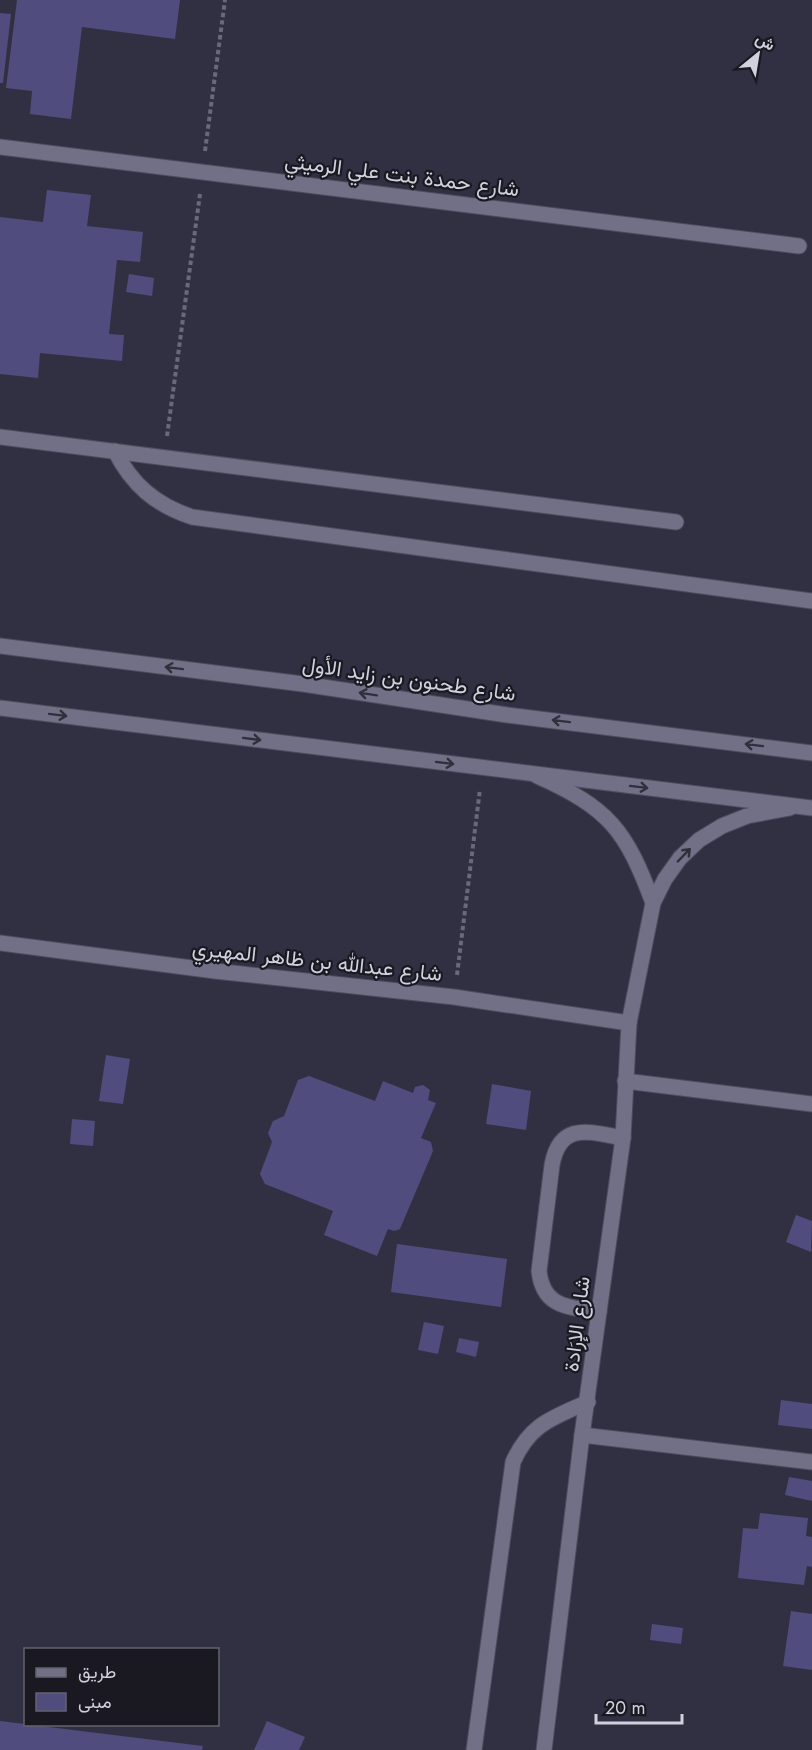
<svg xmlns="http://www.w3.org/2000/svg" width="812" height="1750" viewBox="0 0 812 1750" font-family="Jost,Vazirmatn,sans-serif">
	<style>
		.building { fill: #504c7d }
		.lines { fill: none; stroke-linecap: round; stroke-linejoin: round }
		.service-casing { stroke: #4d4c5b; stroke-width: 17 }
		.minor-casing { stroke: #4d4c5b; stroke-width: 17 }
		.tertiary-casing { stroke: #4d4c5b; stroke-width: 17 }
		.path { stroke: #6a6979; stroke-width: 4; stroke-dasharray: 4.5 3; stroke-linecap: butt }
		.service { stroke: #717086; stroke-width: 15 }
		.minor { stroke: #717086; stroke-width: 15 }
		.tertiary { stroke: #717086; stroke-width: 15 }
		.oneway { stroke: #302f3b }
		.labels { text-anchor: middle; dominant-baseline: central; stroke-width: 4.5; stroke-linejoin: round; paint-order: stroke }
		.street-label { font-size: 21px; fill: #d1d1dd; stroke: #1a1922 }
	</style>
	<rect width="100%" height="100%" fill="#313043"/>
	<!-- building -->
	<g class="building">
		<path d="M 17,0 L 180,0 L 175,39 L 82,27 L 71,119 L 30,114 L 32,91 L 6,88 Z"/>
		<path d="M 0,13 L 11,14 L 3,83 L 0,83 Z"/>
		<path d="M 47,190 L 91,195 L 87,226 L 143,232 L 140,262 L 117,260 L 109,334 L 124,335 L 122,361 L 40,353 L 38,378 L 0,374 L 0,217 L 43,222 Z"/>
		<path d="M 129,274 L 154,278 L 152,296 L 126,292 Z"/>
		<path d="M 106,1055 L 130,1059 L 123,1104 L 99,1101 Z"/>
		<path d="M 309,1076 L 375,1101 L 383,1081 L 413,1093 L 415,1087 L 423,1085 L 430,1090 L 428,1100 L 436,1103 L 421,1138 L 431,1142 L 433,1151 L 400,1229 L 394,1231 L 388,1229 L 377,1256 L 324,1235 L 333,1211 L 265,1184 L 260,1174 L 272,1142 L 268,1133 L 273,1121 L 284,1116 L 298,1080 Z"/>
		<path d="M 492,1084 L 531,1091 L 526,1130 L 486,1124 Z"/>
		<path d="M 72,1119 L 95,1121 L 93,1146 L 70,1144 Z"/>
		<path d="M 796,1215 L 812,1221 L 811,1252 L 786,1242 Z"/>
		<path d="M 397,1244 L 507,1259 L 501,1307 L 391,1292 Z"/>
		<path d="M 424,1322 L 444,1326 L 438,1354 L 418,1350 Z"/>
		<path d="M 459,1338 L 479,1342 L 476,1357 L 456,1352 Z"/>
		<path d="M 781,1400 L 812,1404 L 812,1429 L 778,1425 Z"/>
		<path d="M 789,1477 L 812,1481 L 812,1501 L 785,1495 Z"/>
		<path d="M 760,1513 L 808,1518 L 806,1536 L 812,1537 L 812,1567 L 807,1566 L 804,1585 L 738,1578 L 743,1528 L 758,1529 Z"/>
		<path d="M 791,1611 L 812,1614 L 812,1670 L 783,1666 Z"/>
		<path d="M 652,1624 L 683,1628 L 681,1644 L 650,1640 Z"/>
		<path d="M 0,1721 L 203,1746 L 202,1750 L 0,1750 Z"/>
		<path d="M 267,1721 L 305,1737 L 299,1750 L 254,1750 Z"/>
	</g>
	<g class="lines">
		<!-- service casing -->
		<g class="service-casing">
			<g id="service">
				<path d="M 599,1312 C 569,1307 543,1308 539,1271 L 552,1165 C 560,1121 590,1132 623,1138"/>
				<path d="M 582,1435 L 812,1462"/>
				<path d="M 474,1750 L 513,1462 C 530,1424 552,1418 588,1402"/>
			</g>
		</g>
		<!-- minor casing -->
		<g class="minor-casing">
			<g id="minor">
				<path d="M 0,147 L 799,246"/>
				<path d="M 0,437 L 676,522"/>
				<path d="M 115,451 C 132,485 156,505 192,517 L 812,601"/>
				<path d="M 537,776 C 609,808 626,830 653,903"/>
				<path d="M 0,943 L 215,971 L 454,997 L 629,1023"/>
				<path d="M 625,1081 L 812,1104"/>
				<path d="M 544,1750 L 582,1435 L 623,1138 L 629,1023 L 653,903 L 665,879 L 680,858 L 699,840 L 722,826 L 747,816 L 790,808"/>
			</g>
		</g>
		<!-- tertiary casing -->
		<g class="tertiary-casing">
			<g id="tertiary">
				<path d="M 0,646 L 303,684 L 507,715 L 812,753"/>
				<path d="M 0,708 L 812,808"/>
			</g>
		</g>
		<!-- path -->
		<g class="path">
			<path d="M 205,151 L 225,0"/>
			<path d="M 167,436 L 200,194"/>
			<path d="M 457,975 L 480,789"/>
		</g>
		<!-- service -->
		<use href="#service" class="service"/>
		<!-- minor -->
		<use href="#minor" class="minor"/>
		<!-- tertiary -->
		<use href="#tertiary" class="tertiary"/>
	</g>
	<!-- one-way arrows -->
	<defs><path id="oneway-shaft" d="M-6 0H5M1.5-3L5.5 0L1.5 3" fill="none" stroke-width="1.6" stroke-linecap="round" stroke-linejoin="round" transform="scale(1.5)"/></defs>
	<g class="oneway">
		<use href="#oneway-shaft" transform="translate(174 668) rotate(-173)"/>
		<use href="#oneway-shaft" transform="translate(368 694) rotate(-171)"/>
		<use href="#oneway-shaft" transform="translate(58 715) rotate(7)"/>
		<use href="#oneway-shaft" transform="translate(561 721) rotate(-173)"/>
		<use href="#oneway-shaft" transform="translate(252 739) rotate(7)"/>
		<use href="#oneway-shaft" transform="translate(754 745) rotate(-173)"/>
		<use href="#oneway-shaft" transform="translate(445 763) rotate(7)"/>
		<use href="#oneway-shaft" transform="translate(639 787) rotate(7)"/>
		<use href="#oneway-shaft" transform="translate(684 855) rotate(-46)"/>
	</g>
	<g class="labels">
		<!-- street labels -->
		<g class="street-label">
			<text transform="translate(402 175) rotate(7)">شارع حمدة بنت علي الرميثي</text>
			<text transform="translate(409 679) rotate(8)">شارع طحنون بن زايد الأول</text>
			<text transform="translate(317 961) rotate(6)">شارع عبدالله بن ظاهر المهيري</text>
			<text transform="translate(577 1324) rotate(-83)">شارع الإرَادة</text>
		</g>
	</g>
	<!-- legend -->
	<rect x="24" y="1648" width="195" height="78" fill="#1a1922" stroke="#63636d" stroke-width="1.5"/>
	<rect x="36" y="1668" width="30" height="9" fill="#717086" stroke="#63636d" stroke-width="1.5"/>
	<text x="78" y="1678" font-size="18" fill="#d1d1dd">طريق</text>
	<rect x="36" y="1693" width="30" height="18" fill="#504c7d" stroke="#63636d" stroke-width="1.5"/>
	<text x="78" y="1708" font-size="18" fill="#d1d1dd">مبنى</text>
	<!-- north arrow -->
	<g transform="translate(758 54) rotate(30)" stroke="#1a1922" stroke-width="4.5" paint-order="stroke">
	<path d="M0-4.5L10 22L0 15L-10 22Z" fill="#d1d1dd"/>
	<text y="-9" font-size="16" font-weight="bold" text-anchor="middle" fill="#d1d1dd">ش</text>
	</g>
	<!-- scale -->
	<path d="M596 1714v9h86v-9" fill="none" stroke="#d1d1dd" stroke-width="3"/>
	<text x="605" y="1714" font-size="18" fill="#d1d1dd" stroke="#1a1922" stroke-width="4.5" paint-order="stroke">20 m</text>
</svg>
